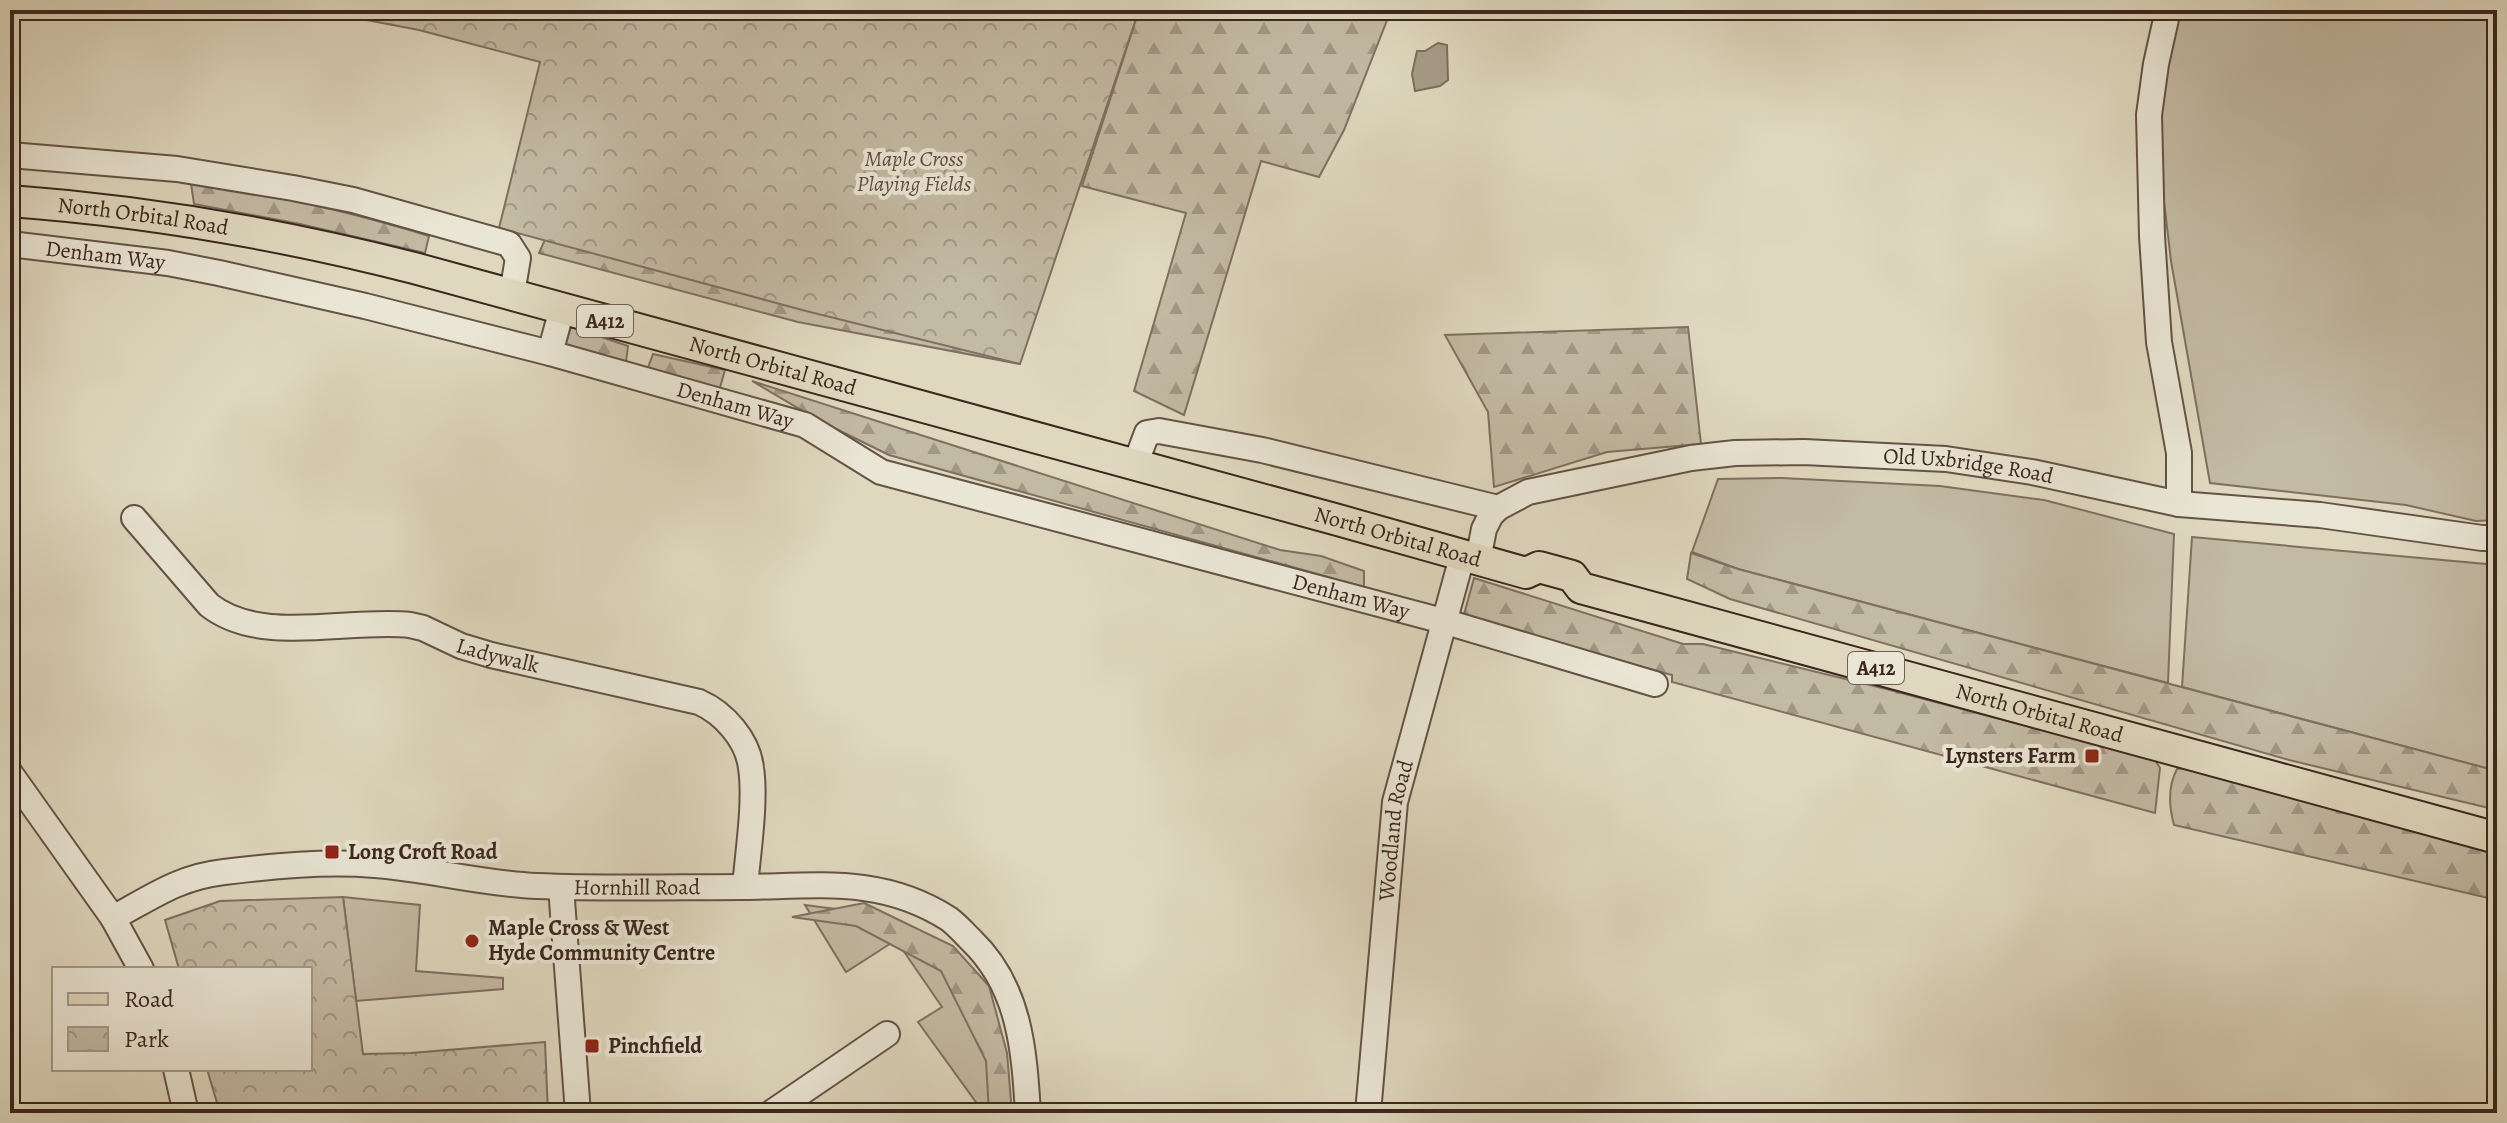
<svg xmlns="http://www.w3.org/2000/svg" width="2507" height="1123" viewBox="0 0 2507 1123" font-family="Alegreya,serif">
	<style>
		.green { fill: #c3baa4; stroke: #7f7061; stroke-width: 2 }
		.forest { fill: url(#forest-firs); stroke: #7f7061; stroke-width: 2 }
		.park { fill: url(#park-crowns); stroke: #7f7061; stroke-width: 2 }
		.water { fill: #a79c88; stroke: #7c6d5e; stroke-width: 2 }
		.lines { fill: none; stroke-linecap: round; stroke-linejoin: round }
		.minor-casing { stroke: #645346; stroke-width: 28 }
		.major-casing { stroke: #3b271e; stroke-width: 34 }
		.minor { stroke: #eae6d5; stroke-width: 24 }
		.major { stroke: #dfd8bf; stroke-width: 30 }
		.poi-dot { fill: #8f2418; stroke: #eae6d5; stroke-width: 3 }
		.labels { text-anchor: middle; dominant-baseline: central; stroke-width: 8; stroke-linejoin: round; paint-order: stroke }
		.shield { fill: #eae6d5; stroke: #706055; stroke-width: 2 }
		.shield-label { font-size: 20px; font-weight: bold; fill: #3b271e }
		.park-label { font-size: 22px; font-style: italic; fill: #5d4c40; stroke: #eae6d5 }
		.street-label { font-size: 22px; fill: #3b271e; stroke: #eae6d5 }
		.poi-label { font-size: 22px; font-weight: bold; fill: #3b271e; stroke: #eae6d5; text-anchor: start }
	</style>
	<defs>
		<pattern id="forest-firs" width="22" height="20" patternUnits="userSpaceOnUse" patternTransform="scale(2)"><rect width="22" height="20" fill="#c3baa4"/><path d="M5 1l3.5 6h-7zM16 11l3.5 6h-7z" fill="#a09785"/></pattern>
		<pattern id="park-crowns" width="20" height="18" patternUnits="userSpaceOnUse" patternTransform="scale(2)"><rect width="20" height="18" fill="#c3baa4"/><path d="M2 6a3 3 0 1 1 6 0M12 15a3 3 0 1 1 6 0" fill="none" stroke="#a09785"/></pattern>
	</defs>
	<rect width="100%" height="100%" fill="#dfd8bf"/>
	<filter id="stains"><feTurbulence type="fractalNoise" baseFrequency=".0025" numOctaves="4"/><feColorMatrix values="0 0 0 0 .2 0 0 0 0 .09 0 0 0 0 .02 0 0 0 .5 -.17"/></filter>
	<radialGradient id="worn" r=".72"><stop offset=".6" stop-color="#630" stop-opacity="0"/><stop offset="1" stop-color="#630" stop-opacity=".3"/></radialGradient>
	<!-- green -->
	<g class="green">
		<path d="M 2178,10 L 2497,10 L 2497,58 L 2495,65 L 2497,69 L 2497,520 L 2476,521 L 2406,505 L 2210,483 L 2171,261 L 2156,133 Z"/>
		<path d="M 1782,478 L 1940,486 L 2044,500 L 2174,534 L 2168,683 L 1738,569 L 1692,552 L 1718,479 Z"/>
		<path d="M 2192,537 L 2497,565 L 2497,771 L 2182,687 Z"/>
		<path d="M 343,897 L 420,905 L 416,971 L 503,978 L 503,989 L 356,1001 Z"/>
		<path d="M 805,905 L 890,916 L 935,941 L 968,980 L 1002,1113 L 986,1113 L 981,1109 L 918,1022 L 942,1007 L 896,940 L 846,972 Z"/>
	</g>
	<!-- forest -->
	<g class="forest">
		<path d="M 1139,10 L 1391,10 L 1344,130 L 1319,177 L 1261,161 L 1184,415 L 1134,391 L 1186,213 L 1082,186 Z"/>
		<path d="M 191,184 C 273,193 350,212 429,236 L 425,253 L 300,224 L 194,204 Z"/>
		<path d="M 561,203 L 824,264 L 1020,364 L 798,322 L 539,253 Z"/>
		<path d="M 571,327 L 628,346 L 626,362 L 564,348 Z"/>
		<path d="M 1688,327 L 1701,444 L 1607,452 L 1494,487 L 1488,412 L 1445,335 Z"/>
		<path d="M 653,354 L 725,370 L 719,391 L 646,373 Z"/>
		<path d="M 752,381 L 1280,550 L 1321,556 L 1364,571 L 1364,587 L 889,455 L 820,421 Z"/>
		<path d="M 1691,553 L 1738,569 L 2497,771 L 2497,810 L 2289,760 L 1730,599 L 1687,579 Z"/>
		<path d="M 1474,578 L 1683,644 L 1703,644 L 1886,689 L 2155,760 L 2160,768 L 2155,813 L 1672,682 L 1672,675 L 1463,618 Z"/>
		<path d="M 2184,768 L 2476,846 L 2497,856 L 2497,900 L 2174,825 C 2169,807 2168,786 2177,769 Z"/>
		<path d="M 864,903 L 953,946 L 989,986 L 1007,1053 L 1012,1113 L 989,1113 L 986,1061 L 941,971 L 856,926 L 792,917 Z"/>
	</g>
	<!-- park -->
	<g class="park">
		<path d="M 314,10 L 1139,10 L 1020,364 L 806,311 L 499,228 L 540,62 L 419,30 Z"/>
		<path d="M 343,897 L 363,1054 L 411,1053 L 545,1042 L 548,1113 L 220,1113 L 207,1069 L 310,1069 L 310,969 L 179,969 L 165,920 L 220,901 Z"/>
	</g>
	<!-- water -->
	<path class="water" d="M 1438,43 L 1447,45 L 1448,80 L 1440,86 L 1415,91 L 1412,74 L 1417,51 L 1425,51 Z"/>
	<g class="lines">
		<!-- minor casing -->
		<g class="minor-casing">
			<g id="minor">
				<path d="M 2168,10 L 2156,64 L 2149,115 L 2152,236 L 2159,342 L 2179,453 L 2179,504"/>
				<path d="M 10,155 L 177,169 L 293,188 L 353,200 L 509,244 L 518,258 L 512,294"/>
				<path id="s1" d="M 10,244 L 168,263 L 219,273 L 365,306 L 550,353 L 805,425 L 881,472 L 1443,621 L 1655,684"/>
				<path d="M 550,353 L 562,309"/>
				<path d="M 1135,465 L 1147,433 L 1159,431 L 1262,450 L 1498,508"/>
				<path id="s2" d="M 134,518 L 209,605 C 261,646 348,618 410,625 L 423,628 L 461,646 L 491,655 L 699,702 C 724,713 748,740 751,768 C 756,801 748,852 745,887"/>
				<path id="s3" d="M 1478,560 L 1484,529 L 1491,515 L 1498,508 L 1528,492 L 1691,458 L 1735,453 L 1804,452 L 1946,459 L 2032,472 L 2179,504 L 2320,515 L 2482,538 L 2497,538"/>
				<path d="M 10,773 L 113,918 L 141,969"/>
				<path d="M 561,887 L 578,1113"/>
				<path id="s4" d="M 113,918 C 152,897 179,877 224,872 C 273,866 325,861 375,865 C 429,869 483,884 537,886 C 606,889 675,887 744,887 C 819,886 882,876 949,919 C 957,925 964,933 971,940 C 1020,987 1024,1049 1028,1113"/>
				<path d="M 176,1069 L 186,1113"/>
				<path d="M 771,1113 L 887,1034"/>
				<path id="s5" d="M 1368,1113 L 1395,802 L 1462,557"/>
			</g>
		</g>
		<!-- major casing -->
		<g class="major-casing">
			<g id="major">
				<path id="s6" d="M 10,201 C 147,211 281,234 414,268 L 1338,520 L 1526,573 L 1539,567 L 1572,576 L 1581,588 L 2497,838"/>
			</g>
		</g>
		<!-- minor -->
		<use href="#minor" class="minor"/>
		<!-- major -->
		<use href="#major" class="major"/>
	</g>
	<!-- markers -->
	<g class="poi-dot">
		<rect x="2084" y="748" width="16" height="16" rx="4"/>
		<rect x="324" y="844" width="16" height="16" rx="4"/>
		<circle cx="472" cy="941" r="8"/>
		<rect x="584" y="1038" width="16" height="16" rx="4"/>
	</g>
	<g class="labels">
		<!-- shield labels -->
		<g class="shield">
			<rect x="577" y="305" width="56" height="32" rx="6"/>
			<rect x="1848" y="652" width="56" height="32" rx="6"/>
		</g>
		<g class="shield-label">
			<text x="605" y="321">A412</text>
			<text x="1876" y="668">A412</text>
		</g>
		<!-- park labels -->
		<g class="park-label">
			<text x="914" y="159">Maple Cross<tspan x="914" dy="25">Playing Fields</tspan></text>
		</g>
		<!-- street labels -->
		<g class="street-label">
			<text stroke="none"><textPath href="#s6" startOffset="134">North Orbital Road</textPath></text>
			<text stroke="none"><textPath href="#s1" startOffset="96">Denham Way</textPath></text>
			<text stroke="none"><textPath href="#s6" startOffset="782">North Orbital Road</textPath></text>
			<text stroke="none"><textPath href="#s1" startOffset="744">Denham Way</textPath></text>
			<text stroke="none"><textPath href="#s3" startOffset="536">Old Uxbridge Road</textPath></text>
			<text stroke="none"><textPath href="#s6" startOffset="1430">North Orbital Road</textPath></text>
			<text stroke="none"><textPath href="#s1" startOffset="1392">Denham Way</textPath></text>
			<text stroke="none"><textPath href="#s2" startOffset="414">Ladywalk</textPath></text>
			<text stroke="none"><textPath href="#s6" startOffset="2102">North Orbital Road</textPath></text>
			<text stroke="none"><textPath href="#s5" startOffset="284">Woodland Road</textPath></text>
			<text stroke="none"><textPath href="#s4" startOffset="536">Hornhill Road</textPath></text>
		</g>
		<!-- poi labels -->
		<g class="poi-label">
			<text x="2076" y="756" text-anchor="end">Lynsters Farm</text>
			<text x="348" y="852">Long Croft Road</text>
			<text x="488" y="928">Maple Cross &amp; West<tspan x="488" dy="25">Hyde Community Centre</tspan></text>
			<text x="608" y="1046">Pinchfield</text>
		</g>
	</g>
	<!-- margin -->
	<rect width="2507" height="1123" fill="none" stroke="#dfd8bf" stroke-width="40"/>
	<rect x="12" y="12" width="2483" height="1099" fill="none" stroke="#3b271e" stroke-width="4"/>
	<rect x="20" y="20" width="2467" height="1083" fill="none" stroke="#3b271e" stroke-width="2"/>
	<!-- legend -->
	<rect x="52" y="967" width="260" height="104" fill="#eae6d5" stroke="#a49a8c" stroke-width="2"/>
	<rect x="68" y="993" width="40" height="12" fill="#dfd8bf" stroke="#a49a8c" stroke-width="2"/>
	<text x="124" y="1007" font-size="24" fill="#3b271e">Road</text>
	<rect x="68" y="1027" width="40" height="24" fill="url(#park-crowns)" stroke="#a49a8c" stroke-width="2"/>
	<text x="124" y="1047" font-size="24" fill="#3b271e">Park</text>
	<rect width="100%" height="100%" filter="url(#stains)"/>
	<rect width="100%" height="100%" fill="url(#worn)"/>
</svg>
